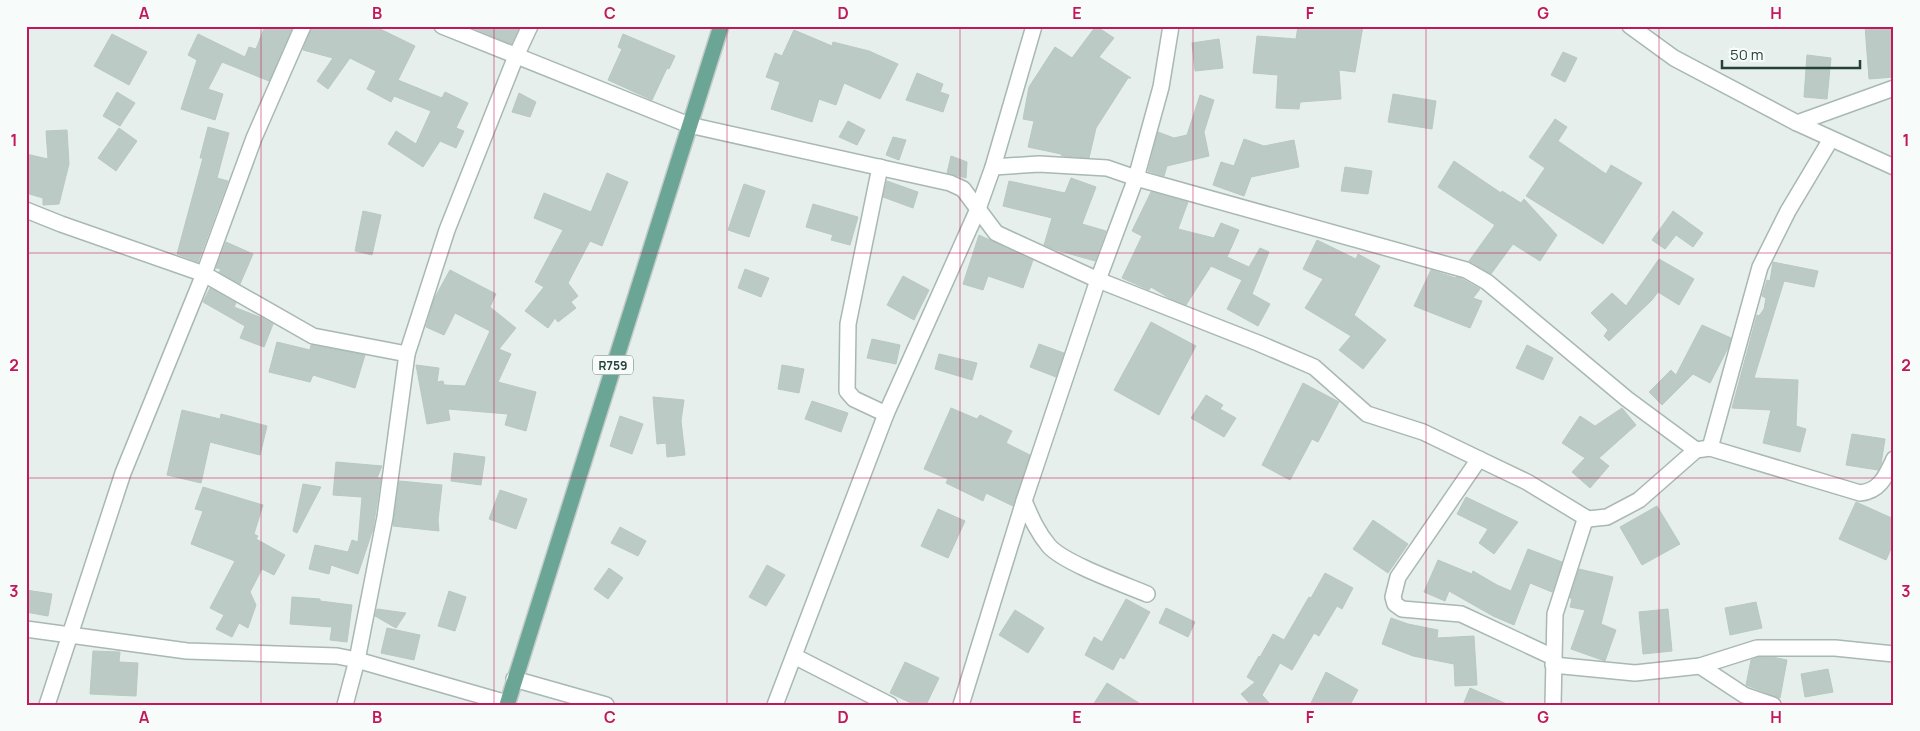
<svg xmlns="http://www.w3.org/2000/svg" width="1920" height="731" viewBox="0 0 1920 731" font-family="Manrope,sans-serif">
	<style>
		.building { fill: #bbcac4; stroke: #b8c9c2 }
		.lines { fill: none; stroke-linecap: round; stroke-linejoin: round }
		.street-casing { stroke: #a8b8b2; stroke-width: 18 }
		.primary-casing { stroke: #c2cac8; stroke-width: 18 }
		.street { stroke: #fff; stroke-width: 15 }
		.primary { stroke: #6aa596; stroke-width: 15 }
		.grid { fill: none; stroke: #c2185b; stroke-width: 1; stroke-opacity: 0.55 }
		.labels { text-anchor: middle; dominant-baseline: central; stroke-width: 4; stroke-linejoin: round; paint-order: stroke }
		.shield { fill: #f7fbf9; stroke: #637a73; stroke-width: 1 }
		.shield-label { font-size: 12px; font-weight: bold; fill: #24423a }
		.neatline { fill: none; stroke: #c2185b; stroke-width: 2 }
		.grid-label { font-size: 16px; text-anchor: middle; font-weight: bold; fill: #c2185b }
	</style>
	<rect width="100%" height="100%" fill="#e6efeb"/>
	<!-- building -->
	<g class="building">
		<path d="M 265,26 L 293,26 L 269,81 L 222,62 L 208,89 L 223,94 L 215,120 L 181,109 L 197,60 L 188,55 L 198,34 L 245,57 L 249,47 L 256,49 Z"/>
		<path d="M 312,26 L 323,26 L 336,30 L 338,26 L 374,26 L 415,46 L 398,80 L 442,98 L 445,92 L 468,103 L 456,128 L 464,131 L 456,148 L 440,141 L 423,167 L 388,144 L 396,131 L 416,144 L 431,111 L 394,96 L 391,102 L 367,89 L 376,71 L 350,58 L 328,89 L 317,81 L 333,58 L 303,50 Z"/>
		<path d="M 468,26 L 520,26 L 511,44 Z"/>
		<path d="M 1096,26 L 1114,38 L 1099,57 L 1131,78 L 1128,78 L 1096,128 L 1089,158 L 1064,156 L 1061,155 L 1061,154 L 1028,147 L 1034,121 L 1023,119 L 1029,87 L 1055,47 L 1072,58 Z"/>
		<path d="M 1298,26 L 1363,26 L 1355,72 L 1339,70 L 1341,99 L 1300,102 L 1299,109 L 1276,108 L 1278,75 L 1253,73 L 1257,36 L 1296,39 Z"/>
		<path d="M 1865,26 L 1894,26 L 1894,77 L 1869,79 Z"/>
		<path d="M 794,30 L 832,46 L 833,42 L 869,51 L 898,64 L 880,99 L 844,83 L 836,105 L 819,99 L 812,122 L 771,109 L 780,82 L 766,77 L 775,53 L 782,56 Z"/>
		<path d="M 112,34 L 147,52 L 129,85 L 94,66 Z"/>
		<path d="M 623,34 L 675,56 L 669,69 L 667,68 L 652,100 L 608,80 L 622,49 L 618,47 Z"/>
		<path d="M 1219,39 L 1223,68 L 1195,71 L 1192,43 Z"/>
		<path d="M 1563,52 L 1577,58 L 1565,82 L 1551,75 Z"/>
		<path d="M 1807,55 L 1831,58 L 1827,99 L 1804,97 Z"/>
		<path d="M 917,73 L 943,84 L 940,92 L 949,95 L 943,112 L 906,100 Z"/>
		<path d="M 117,92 L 135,103 L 120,126 L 103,116 Z"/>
		<path d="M 519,93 L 536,102 L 530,117 L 512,112 Z"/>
		<path d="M 1393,94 L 1436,101 L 1432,129 L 1388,122 Z"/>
		<path d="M 1200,95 L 1214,100 L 1204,132 L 1209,156 L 1167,166 L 1164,176 L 1148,171 L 1158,132 L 1174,138 L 1187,135 Z"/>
		<path d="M 1555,119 L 1567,127 L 1558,141 L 1606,174 L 1611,165 L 1642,183 L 1603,244 L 1526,196 L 1545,168 L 1529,157 Z"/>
		<path d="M 848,121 L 865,130 L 857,145 L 839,137 Z"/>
		<path d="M 208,127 L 229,133 L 217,178 L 228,181 L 198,262 L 177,254 L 203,158 L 200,158 Z"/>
		<path d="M 119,128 L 137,141 L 116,171 L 98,158 Z"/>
		<path d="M 67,130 L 69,164 L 59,204 L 43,205 L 43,198 L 26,193 L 26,154 L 48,159 L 46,131 Z"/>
		<path d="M 893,137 L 906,140 L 899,160 L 886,155 Z"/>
		<path d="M 1244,139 L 1264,146 L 1294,140 L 1299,167 L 1251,177 L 1244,196 L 1213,185 L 1221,162 L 1234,166 Z"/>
		<path d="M 951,156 L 967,162 L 966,178 L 947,173 Z"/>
		<path d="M 1454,161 L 1501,193 L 1502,191 L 1521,203 L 1524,199 L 1557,235 L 1540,261 L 1513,244 L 1491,274 L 1469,261 L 1495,225 L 1438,187 Z"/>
		<path d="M 1345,167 L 1372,171 L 1368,194 L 1341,191 Z"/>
		<path d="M 607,173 L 628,182 L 602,246 L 590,241 L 568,283 L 578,296 L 571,302 L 576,308 L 558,322 L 555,318 L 548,328 L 525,311 L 544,287 L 535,282 L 563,230 L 534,218 L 544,193 L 591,212 Z"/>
		<path d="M 1071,178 L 1096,187 L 1082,224 L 1106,231 L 1095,261 L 1056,250 L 1044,245 L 1052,218 L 1003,206 L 1009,181 L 1065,193 Z"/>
		<path d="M 887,181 L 918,192 L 913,208 L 883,197 Z"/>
		<path d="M 744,184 L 765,191 L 749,237 L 728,230 Z"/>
		<path d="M 1151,192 L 1188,202 L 1178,229 L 1214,238 L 1221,223 L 1239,230 L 1227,257 L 1249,267 L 1260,248 L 1269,252 L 1252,294 L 1270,304 L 1258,326 L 1227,309 L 1242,280 L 1211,266 L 1186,305 L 1169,298 L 1151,287 L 1149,290 L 1122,278 L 1142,236 L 1132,231 Z"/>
		<path d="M 813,204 L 858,217 L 850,245 L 831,240 L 833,235 L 806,227 Z"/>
		<path d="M 363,211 L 381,215 L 372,255 L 355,251 Z"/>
		<path d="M 1673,211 L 1703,233 L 1693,247 L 1676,235 L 1665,249 L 1652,240 Z"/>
		<path d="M 979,235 L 1033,260 L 1023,288 L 988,276 L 983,290 L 963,284 Z"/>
		<path d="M 1317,240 L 1356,259 L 1358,254 L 1380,266 L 1354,315 L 1386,340 L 1363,369 L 1339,350 L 1351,336 L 1305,308 L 1323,279 L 1303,269 Z"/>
		<path d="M 226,242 L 253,254 L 240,284 L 219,272 L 221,269 L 216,268 Z"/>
		<path d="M 1659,259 L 1694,279 L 1679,305 L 1658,292 L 1652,300 L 1609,341 L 1604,336 L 1608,330 L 1591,313 L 1612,293 L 1626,306 Z"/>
		<path d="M 1773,262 L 1818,271 L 1814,287 L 1784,281 L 1754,378 L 1798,380 L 1796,426 L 1806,429 L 1800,452 L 1763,443 L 1771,410 L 1732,408 L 1757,315 L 1759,316 L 1764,309 L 1766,298 L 1762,296 L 1767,280 L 1770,281 Z"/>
		<path d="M 745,269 L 769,278 L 761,297 L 738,288 Z"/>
		<path d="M 450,270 L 496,294 L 490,307 L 516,328 L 499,349 L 511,354 L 498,382 L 536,392 L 526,431 L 505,425 L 508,414 L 448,409 L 450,420 L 427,424 L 416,365 L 439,368 L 437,382 L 443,381 L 444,385 L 465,386 L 490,331 L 455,313 L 444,335 L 426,327 L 434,299 Z"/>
		<path d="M 1431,270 L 1456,278 L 1457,277 L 1462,279 L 1480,289 L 1473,298 L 1482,301 L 1470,328 L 1414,306 Z"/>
		<path d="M 903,276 L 929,290 L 914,320 L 887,305 Z"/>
		<path d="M 210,288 L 236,303 L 234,307 L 262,318 L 273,324 L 264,347 L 240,338 L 245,326 L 203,302 Z"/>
		<path d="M 1151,322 L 1196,346 L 1159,415 L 1114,390 Z"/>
		<path d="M 1702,325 L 1731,338 L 1728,348 L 1710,383 L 1693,374 L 1662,405 L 1649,392 L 1671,370 L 1676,375 Z"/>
		<path d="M 872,339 L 900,345 L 896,364 L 867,358 Z"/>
		<path d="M 277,342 L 310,350 L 311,345 L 365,355 L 355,388 L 313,375 L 310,382 L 269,372 Z"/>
		<path d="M 1039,344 L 1064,353 L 1056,377 L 1030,367 Z"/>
		<path d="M 1527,345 L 1553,358 L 1543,380 L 1516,368 Z"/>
		<path d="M 939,354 L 977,363 L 972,380 L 935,369 Z"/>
		<path d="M 782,365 L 804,369 L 799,393 L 778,389 Z"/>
		<path d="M 1303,383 L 1339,402 L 1318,442 L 1312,439 L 1290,480 L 1262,465 Z"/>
		<path d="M 1206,395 L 1223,405 L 1220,409 L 1236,418 L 1224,437 L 1191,418 Z"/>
		<path d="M 653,397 L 684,400 L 681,421 L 685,455 L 667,457 L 666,443 L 657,444 Z"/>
		<path d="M 812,401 L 848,413 L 841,432 L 805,419 Z"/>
		<path d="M 951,408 L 977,419 L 980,415 L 1012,431 L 1006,443 L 1030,455 L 1013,506 L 986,493 L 983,501 L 946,483 L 948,479 L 924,469 Z"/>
		<path d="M 1622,408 L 1636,425 L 1599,458 L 1609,466 L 1590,488 L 1572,472 L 1585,458 L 1562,443 L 1580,416 L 1595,426 Z"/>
		<path d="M 182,410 L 220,419 L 221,414 L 267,426 L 260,455 L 210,442 L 201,483 L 167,475 Z"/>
		<path d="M 620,416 L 643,424 L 632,454 L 610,446 Z"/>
		<path d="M 1852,434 L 1885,439 L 1881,464 L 1878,470 L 1846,465 Z"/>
		<path d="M 454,453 L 485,457 L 481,485 L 451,481 Z"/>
		<path d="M 336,462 L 382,466 L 377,478 L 381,478 L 373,529 L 358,574 L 331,565 L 329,574 L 309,569 L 315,545 L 348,552 L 352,540 L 358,542 L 362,497 L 333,495 Z"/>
		<path d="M 399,481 L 442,485 L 438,520 L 439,531 L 393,526 Z"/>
		<path d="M 303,484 L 321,487 L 297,533 L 293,531 Z"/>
		<path d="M 203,487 L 263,505 L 254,534 L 258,536 L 256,539 L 285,555 L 274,575 L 262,569 L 250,592 L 256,605 L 248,628 L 239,623 L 232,637 L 216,629 L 224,615 L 210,608 L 235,561 L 191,544 L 203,511 L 195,509 Z"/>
		<path d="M 500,490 L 527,499 L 516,529 L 489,519 Z"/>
		<path d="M 1466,497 L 1518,522 L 1494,554 L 1479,543 L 1488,529 L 1457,514 Z"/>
		<path d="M 1856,502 L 1894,519 L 1894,542 L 1886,560 L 1839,539 Z"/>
		<path d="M 1657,506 L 1680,544 L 1642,565 L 1620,527 Z"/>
		<path d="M 938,509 L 965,521 L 948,558 L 921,546 Z"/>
		<path d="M 1373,520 L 1408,544 L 1388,573 L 1353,549 Z"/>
		<path d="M 620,527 L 646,541 L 638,556 L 611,543 Z"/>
		<path d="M 1528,549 L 1562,562 L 1552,592 L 1530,583 L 1514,625 L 1493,616 L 1449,591 L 1445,601 L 1424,592 L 1438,560 L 1472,574 L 1473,571 L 1497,585 L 1511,591 Z"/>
		<path d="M 767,565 L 785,575 L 766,606 L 749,597 Z"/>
		<path d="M 609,568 L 623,578 L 608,599 L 594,589 Z"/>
		<path d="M 1579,569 L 1613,577 L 1601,624 L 1616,630 L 1605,661 L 1571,649 L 1585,610 L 1570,607 L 1572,599 L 1570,598 Z"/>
		<path d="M 1325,573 L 1353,588 L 1342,609 L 1337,606 L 1319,636 L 1314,633 L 1292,670 L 1280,663 L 1262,695 L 1271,705 L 1251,705 L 1241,694 L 1255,682 L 1247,677 L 1259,656 L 1260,657 L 1273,634 L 1284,640 L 1309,597 L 1311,598 Z"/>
		<path d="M 26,590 L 52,594 L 48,616 L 26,612 Z"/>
		<path d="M 449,591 L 466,597 L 455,631 L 438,626 Z"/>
		<path d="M 292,597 L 320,599 L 320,601 L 352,605 L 347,642 L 330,640 L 332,627 L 290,624 Z"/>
		<path d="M 1126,599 L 1150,612 L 1124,659 L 1120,657 L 1113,670 L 1085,655 L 1094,637 L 1102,642 Z"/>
		<path d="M 1756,602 L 1762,628 L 1730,635 L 1725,608 Z"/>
		<path d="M 1166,608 L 1195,622 L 1188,637 L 1159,623 Z"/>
		<path d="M 377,609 L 406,613 L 396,628 L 375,616 Z"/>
		<path d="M 1668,609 L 1672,651 L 1643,654 L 1639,612 Z"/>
		<path d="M 1015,610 L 1044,628 L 1028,653 L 999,635 Z"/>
		<path d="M 1391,618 L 1408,624 L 1438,630 L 1437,638 L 1474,636 L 1477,685 L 1455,686 L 1454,664 L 1413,656 L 1382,644 Z"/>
		<path d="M 387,628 L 420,635 L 414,660 L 381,653 Z"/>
		<path d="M 93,651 L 120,652 L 119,662 L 138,663 L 136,696 L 90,694 Z"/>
		<path d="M 1758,657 L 1772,657 L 1787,660 L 1780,698 L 1746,685 L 1751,660 Z"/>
		<path d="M 905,662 L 939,678 L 926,705 L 915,705 L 890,693 Z"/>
		<path d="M 1828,669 L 1833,692 L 1805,697 L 1801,674 Z"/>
		<path d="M 1326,672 L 1358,690 L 1350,705 L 1310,705 Z"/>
		<path d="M 1107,683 L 1142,705 L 1093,705 Z"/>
		<path d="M 1470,688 L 1509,705 L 1463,705 Z"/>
	</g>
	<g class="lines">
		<!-- street casing -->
		<g class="street-casing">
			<g id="street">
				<path d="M 442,26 L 689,125 L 950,183 L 963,189 L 996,233 L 1098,280 L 1258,343 L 1314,367 L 1367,414 L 1423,432 L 1479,459 L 1527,482 L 1588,519 L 1607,517 L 1639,500 L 1696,450 L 1710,448 L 1860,493 C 1880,491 1886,476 1894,459"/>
				<path d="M 1630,26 L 1674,58 L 1797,123 L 1894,167"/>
				<path d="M 1797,123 L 1894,88"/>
				<path d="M 880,167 L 848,324 L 847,391 L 854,399 L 886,414"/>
				<path d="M 993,167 L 1039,164 L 1107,168 L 1136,178 L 1466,270 L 1487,282 L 1627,399 L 1696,450"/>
				<path d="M 26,210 L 61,224 L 204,274 L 313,336 L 407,354"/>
				<path d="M 1710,448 L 1760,267 L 1788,211 L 1831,139"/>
				<path d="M 1479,459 L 1398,577 L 1393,597 L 1395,604 L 1402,609 L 1461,614 L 1553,657"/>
				<path d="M 1024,501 C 1031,517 1037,532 1049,546 C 1064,563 1123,584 1147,594"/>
				<path d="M 26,629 L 187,651 L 337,656 L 357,660 L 507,703"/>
				<path d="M 794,656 L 890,705"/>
				<path d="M 1553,665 L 1635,673 L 1700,666 L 1757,648 L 1835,648 L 1894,654"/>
				<path d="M 1700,666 L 1744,695 L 1773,705"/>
				<path d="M 514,679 L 606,705"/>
				<path d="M 47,705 L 123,473 L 204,274 L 254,138 L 303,26"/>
				<path d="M 345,705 L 357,660 L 385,517 L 407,354 L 447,230 L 516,56 L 530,26"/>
				<path d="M 775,705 L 886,414 L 978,209 L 993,167 L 1034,26"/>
				<path d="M 961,705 L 1024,501 L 1098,280 L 1136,178 L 1161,87 L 1171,26"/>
				<path d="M 1553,705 L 1555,614 L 1584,523 L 1588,519"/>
			</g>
		</g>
		<!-- primary casing -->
		<g class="primary-casing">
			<path id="primary" d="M 507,705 L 721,26"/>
		</g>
		<!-- street -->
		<use href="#street" class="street"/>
		<!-- primary -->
		<use href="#primary" class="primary"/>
	</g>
	<!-- grid -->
	<path class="grid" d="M 261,26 L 261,705M 494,26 L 494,705M 727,26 L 727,705M 960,26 L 960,705M 1193,26 L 1193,705M 1426,26 L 1426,705M 1659,26 L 1659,705M 26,253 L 1894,253M 26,478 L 1894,478"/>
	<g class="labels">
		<!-- shield labels -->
		<rect class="shield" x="593" y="355.5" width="40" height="19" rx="4"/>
		<g class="shield-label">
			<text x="613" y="365">R759</text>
		</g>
	</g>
	<!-- border -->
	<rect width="1920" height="731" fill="none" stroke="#f7fbf9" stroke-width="55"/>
	<!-- scale -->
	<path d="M1722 60v8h138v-8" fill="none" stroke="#24423a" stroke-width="2.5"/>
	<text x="1730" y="60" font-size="15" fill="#24423a" stroke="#f7fbf9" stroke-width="4" paint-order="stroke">50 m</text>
	<rect x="28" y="28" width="1864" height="676" class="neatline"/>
	<g class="grid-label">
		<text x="144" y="19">A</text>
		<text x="377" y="19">B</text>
		<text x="610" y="19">C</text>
		<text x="843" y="19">D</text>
		<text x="1077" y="19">E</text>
		<text x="1310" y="19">F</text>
		<text x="1543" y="19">G</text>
		<text x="1776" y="19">H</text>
		<text x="14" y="146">1</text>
		<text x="1906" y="146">1</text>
		<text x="14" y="371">2</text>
		<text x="1906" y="371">2</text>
		<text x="14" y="597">3</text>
		<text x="1906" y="597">3</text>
		<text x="144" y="723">A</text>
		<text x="377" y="723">B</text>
		<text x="610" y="723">C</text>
		<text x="843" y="723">D</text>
		<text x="1077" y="723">E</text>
		<text x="1310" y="723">F</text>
		<text x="1543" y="723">G</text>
		<text x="1776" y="723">H</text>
	</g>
</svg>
